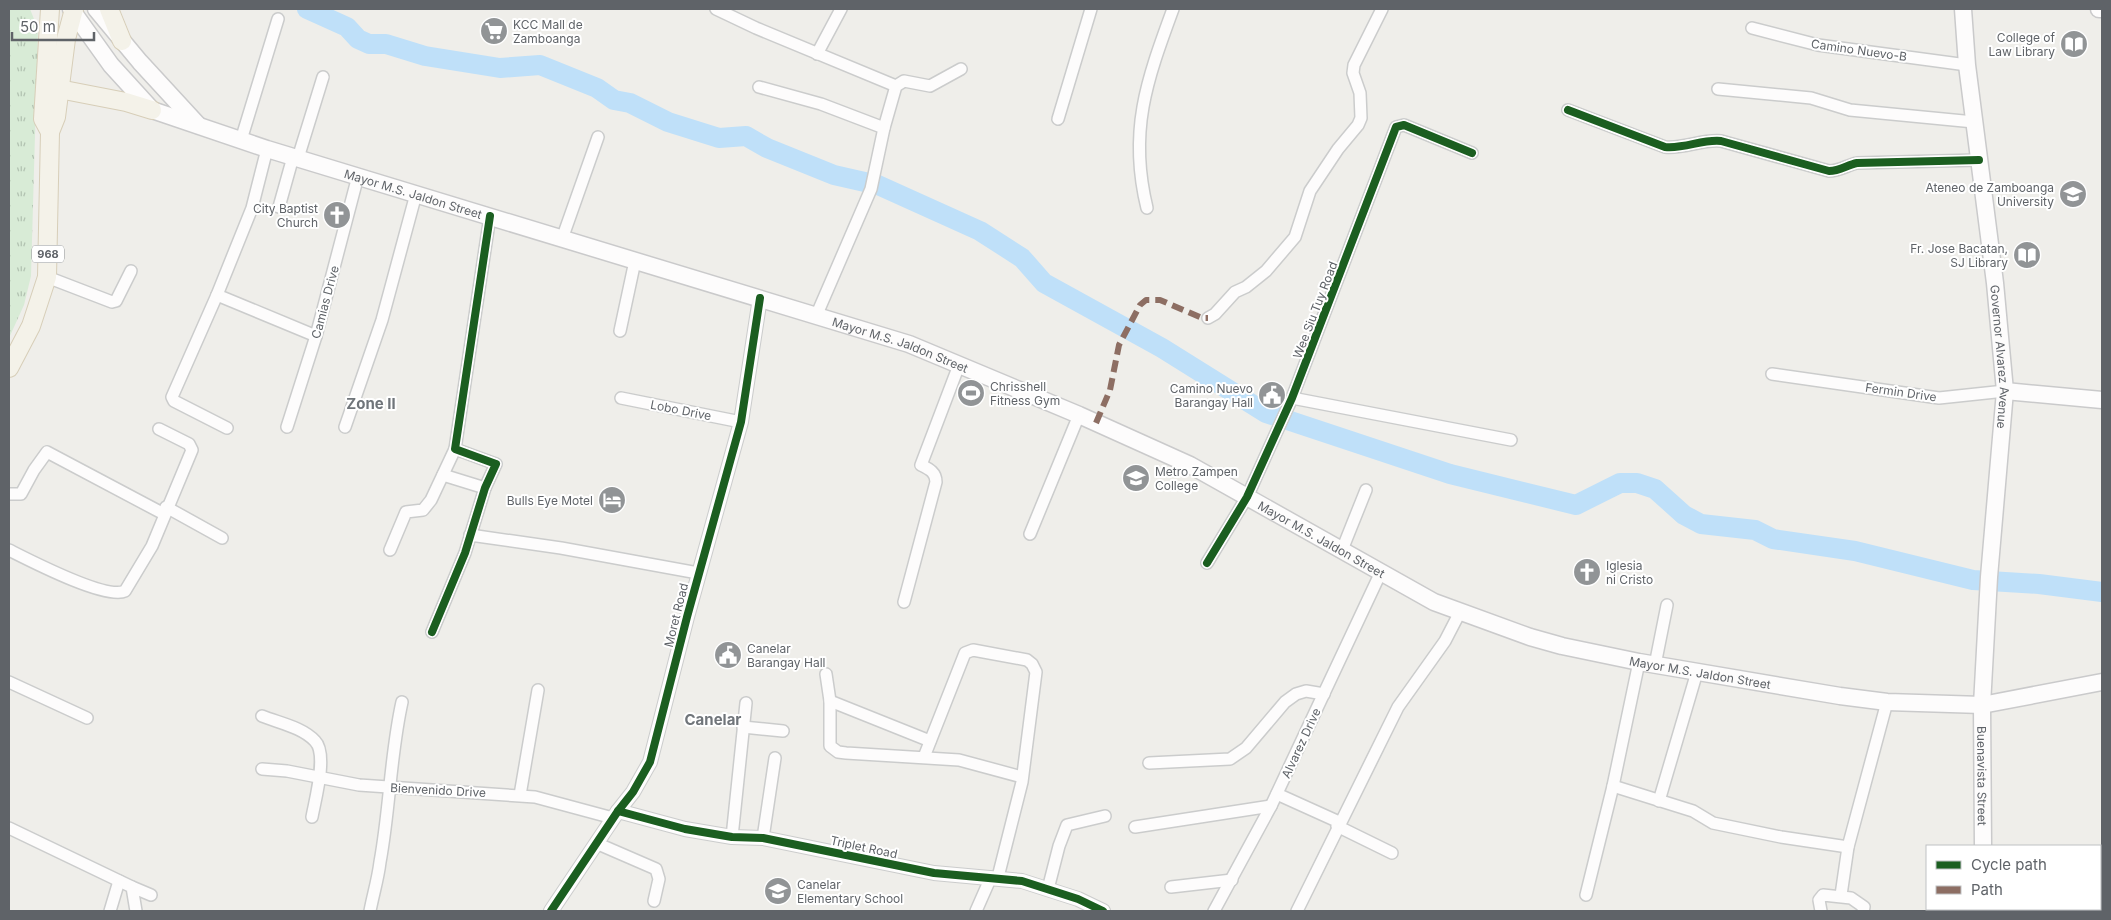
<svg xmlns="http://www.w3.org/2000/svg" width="2111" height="920" viewBox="0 0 2111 920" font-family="Inter,sans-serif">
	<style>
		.grass { fill: url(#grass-tufts) }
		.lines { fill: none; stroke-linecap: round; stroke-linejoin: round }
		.river { stroke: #bfe0f9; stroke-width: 20 }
		.minor-casing { stroke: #cbcccc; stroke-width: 14 }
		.tertiary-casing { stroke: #cbcccc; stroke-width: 16 }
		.secondary-casing { stroke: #cacacb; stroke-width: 19 }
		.primary-casing { stroke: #d7ceb8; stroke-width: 20 }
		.minor { stroke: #fdfcfc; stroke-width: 11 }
		.tertiary { stroke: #fdfcfc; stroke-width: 14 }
		.secondary { stroke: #fdfcfc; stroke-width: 16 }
		.primary { stroke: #f4f2e9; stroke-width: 18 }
		.quiet { stroke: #8d6e63; stroke-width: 6; stroke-dasharray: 12 6; stroke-linecap: butt }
		.cycleway-casing { stroke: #fff; stroke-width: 11 }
		.cycleway { stroke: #1b5e20; stroke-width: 8 }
		.labels { text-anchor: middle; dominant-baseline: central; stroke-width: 4; stroke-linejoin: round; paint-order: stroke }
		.shield { fill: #fff; stroke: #8f9295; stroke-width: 1 }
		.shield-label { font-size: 11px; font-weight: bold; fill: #5f6368 }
		.poi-label { font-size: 12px; fill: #5f6368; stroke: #fff; text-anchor: start }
		.street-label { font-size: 12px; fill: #5f6368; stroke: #fff }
		.quarter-label { font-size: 15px; font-weight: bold; fill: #70757a; stroke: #fff }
	</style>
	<defs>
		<pattern id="grass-tufts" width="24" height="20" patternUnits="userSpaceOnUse" patternTransform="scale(1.25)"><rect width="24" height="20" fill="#d8ebd6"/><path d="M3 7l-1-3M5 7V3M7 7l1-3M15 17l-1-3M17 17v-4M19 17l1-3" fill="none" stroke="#b2c2b1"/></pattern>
	</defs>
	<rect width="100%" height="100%" fill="#efeeea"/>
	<!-- grass -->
	<path class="grass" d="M 9,9 L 30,9 L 38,29 L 31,276 L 24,305 L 9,338 Z"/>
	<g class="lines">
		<!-- river -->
		<path class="river" d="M 307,9 L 347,27 L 358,39 L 369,44 L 386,44 L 425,56 L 500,68 L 540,65 L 597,88 L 614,100 L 630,103 L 668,122 L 719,138 L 746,136 L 767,148 L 834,175 L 878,185 L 980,231 L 1022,258 L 1044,283 L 1162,348 L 1266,413 L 1450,474 L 1576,505 L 1620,483 L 1637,483 L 1655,489 L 1684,515 L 1701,524 L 1755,530 L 1773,539 L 1855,551 L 1973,580 L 2039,584 L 2102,592"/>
		<!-- minor casing -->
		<g class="minor-casing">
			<g id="minor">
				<path d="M 716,9 L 756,28 L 896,86"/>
				<path d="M 1752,28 L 1818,45 L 1967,65"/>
				<path d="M 817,54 L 841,9"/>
				<path d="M 759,87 L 821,104 L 884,128"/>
				<path d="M 1718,89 L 1811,98 L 1850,110 L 1974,122"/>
				<path d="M 1568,110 L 1665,147 C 1685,149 1702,139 1721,141 L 1829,171 C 1840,171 1847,165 1857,163 L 1979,160"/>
				<path d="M 1058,119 L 1091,9"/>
				<path d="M 241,140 L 278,19"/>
				<path d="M 298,158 L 323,77"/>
				<path d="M 279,207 L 293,157"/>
				<path d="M 1147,208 C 1128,131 1147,80 1173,9"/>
				<path d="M 562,239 L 598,137"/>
				<path d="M 47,277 L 112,302 L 116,301 L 131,271"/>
				<path d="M 217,295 L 316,336"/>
				<path d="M 817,314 L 871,189 L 884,128 L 896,86 L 904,81 L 930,86 L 961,69"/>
				<path d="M 1208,318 L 1215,314 L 1235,292 L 1246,287 L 1266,271 L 1295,237 L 1310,191 L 1338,149 L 1358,125 L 1361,118 L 1360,93 L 1353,73 L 1354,65 L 1382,9"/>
				<path d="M 620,331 L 635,261"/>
				<path d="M 1772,374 L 1939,398 L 2005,391"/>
				<path d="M 621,398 L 741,422"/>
				<path d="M 1292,398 L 1511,440"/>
				<path d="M 287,427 L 316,336 L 358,176"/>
				<path d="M 345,427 L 382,320 L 416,194"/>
				<path d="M 227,428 L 174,401 L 172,397 L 217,295 L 252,208 L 267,149"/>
				<path d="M 443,475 L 485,488"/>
				<path d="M 9,494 L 21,494 L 34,470 L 47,452 L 164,514"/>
				<path d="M 166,507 L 222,538"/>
				<path d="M 1030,534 L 1079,415"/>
				<path d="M 470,535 L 561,548 L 698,573"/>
				<path d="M 9,550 C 29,560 106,600 125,591 L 152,546 L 192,450 L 189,444 L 159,429"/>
				<path d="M 390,550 L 406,512 L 423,510 L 431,500 L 455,449"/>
				<path d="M 1342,550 L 1366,490"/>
				<path d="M 1207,563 L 1247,497 L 1292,398 L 1396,127 L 1404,125 L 1472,153"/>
				<path d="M 904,602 L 936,482 C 936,472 929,469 921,465 L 959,365"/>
				<path d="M 432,632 L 465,553 L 485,488 L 496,464 L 455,449 L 490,216"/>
				<path d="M 1655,665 L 1667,605"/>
				<path d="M 826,674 L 830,701 L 830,746 L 838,752 L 846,753 L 959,760 L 1022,777"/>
				<path d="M 9,682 L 87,718"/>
				<path d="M 830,701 L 930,741"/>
				<path d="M 262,716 C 279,723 302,727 315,741 C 328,754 315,800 312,817"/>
				<path d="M 743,727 L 783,731"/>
				<path d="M 924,757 L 965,653 L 973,650 L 1027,660 L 1032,664 L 1036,672 L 1022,782 L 998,877"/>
				<path d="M 1149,763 L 1230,759 L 1246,748 L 1285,702 L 1296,694 L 1306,691 L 1324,694"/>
				<path d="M 262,769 L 287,771 L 359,785 L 535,797 L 613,818"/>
				<path d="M 1613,786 L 1693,811 L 1713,823 L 1781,837 L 1848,847"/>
				<path d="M 1277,794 L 1339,822"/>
				<path d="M 520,795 L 538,690"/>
				<path d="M 1659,801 L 1697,672"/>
				<path d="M 1337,826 L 1392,853"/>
				<path d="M 1135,827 L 1271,806"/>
				<path d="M 9,828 L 132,887 L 136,911"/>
				<path d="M 732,837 L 746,703"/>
				<path d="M 763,838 L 775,758"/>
				<path d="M 596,843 L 656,869 L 659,879 L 654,901"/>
				<path d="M 132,887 L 151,895"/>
				<path d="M 1171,887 L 1232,880"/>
				<path d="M 1048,889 L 1059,846 L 1067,825 L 1105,816"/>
				<path d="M 1586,895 L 1613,786 L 1639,662"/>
				<path d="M 1841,895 L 1848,847 L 1887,702"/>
				<path d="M 110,911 L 119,881"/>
				<path d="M 370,911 C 373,895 378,879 380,862 C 390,808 390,756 402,702"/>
				<path d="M 976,911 L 991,877"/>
				<path d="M 1214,911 L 1271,806 L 1381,572"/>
				<path d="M 1297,911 L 1398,707 L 1445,641 L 1460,612"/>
				<path d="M 1821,911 L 1819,900 L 1823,895 L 1851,898 L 1864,907 L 1863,911"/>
			</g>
		</g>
		<!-- tertiary casing -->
		<g class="tertiary-casing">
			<g id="tertiary">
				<path d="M 618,811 L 685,829 L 732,837 L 763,838 L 934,873 L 1022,881 L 1078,899 L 1103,911"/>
				<path d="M 551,911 L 618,811 L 633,792 L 650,762 L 687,617 L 741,422 L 760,298"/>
			</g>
		</g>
		<!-- secondary casing -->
		<g class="secondary-casing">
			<g id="secondary">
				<path id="s1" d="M 71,9 L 111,65 L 152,110 L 267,149 L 909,344 L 1079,415 L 1190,465 L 1434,602 L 1530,637 L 1562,646 L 1639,662 L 1840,696 L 1887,702 L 1982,705 L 2102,682"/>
				<path d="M 96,9 L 140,62 L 198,125"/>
				<path id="s2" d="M 1963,9 L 1967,65 L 1995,283 L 2005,391 L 1989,577 L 1982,705 L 1983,846"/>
				<path d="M 2099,9 L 2102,9"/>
				<path d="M 2005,391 L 2102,400"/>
				<path d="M 1984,909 L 1984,911"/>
			</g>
		</g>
		<!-- primary casing -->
		<g class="primary-casing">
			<g id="primary">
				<path d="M 50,9 L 43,119 L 50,132"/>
				<path d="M 109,9 L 122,41"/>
				<path d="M 59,89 L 126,102 L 152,110"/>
				<path d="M 9,368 L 31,326 L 47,277 L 50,132 L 56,117 L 66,39 L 74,9"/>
			</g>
		</g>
		<!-- minor -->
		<use href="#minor" class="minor"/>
		<!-- tertiary -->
		<use href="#tertiary" class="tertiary"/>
		<!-- secondary -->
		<use href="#secondary" class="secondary"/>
		<!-- primary -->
		<use href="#primary" class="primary"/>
		<!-- quiet -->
		<path class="quiet" d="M 1096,423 L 1110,390 L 1119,345 L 1140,305 L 1146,300 L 1160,300 L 1202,318 L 1208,318"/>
		<!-- cycleway casing -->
		<g class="cycleway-casing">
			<g id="cycleway">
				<path d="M 1568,110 L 1665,147 C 1685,149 1702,139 1721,141 L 1829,171 C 1840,171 1847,165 1857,163 L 1979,160"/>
				<path d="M 1207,563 L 1247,497 L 1292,398 L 1396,127 L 1404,125 L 1472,153"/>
				<path d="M 432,632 L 465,553 L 485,488 L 496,464 L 455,449 L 490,216"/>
				<path d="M 618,811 L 685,829 L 732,837 L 763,838 L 934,873 L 1022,881 L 1078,899 L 1103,911"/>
				<path d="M 551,911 L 618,811 L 633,792 L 650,762 L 687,617 L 741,422 L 760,298"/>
			</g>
		</g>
		<!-- cycleway -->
		<use href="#cycleway" class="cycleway"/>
	</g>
	<!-- icons -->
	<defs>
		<g id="supermarket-disc" transform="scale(1.4375)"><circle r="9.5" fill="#919496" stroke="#fff"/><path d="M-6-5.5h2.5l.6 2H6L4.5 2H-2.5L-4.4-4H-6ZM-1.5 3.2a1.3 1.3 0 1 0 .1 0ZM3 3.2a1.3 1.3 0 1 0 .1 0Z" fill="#fff"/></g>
		<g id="library-disc" transform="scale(1.4375)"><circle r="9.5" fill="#919496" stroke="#fff"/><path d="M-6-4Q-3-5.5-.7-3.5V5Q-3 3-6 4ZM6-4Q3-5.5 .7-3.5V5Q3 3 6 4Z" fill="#fff"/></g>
		<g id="university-disc" transform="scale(1.4375)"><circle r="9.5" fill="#919496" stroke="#fff"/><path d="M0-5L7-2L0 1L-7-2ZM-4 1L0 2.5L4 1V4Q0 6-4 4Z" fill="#fff"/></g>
		<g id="church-disc" transform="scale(1.4375)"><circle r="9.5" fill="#919496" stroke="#fff"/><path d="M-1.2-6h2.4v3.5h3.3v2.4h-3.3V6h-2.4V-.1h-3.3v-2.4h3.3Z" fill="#fff"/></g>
		<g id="stadium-disc" transform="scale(1.4375)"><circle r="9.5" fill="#919496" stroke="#fff"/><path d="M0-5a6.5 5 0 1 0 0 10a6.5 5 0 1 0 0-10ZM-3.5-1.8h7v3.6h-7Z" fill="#fff"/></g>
		<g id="civic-disc" transform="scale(1.4375)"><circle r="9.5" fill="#919496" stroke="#fff"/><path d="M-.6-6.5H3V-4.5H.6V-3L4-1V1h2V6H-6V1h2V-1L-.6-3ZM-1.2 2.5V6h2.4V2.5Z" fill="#fff"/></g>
		<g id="hotel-disc" transform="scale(1.4375)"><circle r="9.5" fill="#919496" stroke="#fff"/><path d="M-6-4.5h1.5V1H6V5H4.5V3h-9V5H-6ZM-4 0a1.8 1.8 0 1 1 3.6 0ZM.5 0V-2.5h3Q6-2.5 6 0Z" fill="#fff"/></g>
		<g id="school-disc" transform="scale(1.4375)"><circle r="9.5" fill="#919496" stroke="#fff"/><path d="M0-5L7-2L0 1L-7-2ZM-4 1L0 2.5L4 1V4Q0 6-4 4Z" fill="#fff"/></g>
	</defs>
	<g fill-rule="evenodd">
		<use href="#supermarket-disc" x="494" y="31"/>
		<use href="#library-disc" x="2074" y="44"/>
		<use href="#university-disc" x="2073" y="194"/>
		<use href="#church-disc" x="337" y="215"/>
		<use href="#library-disc" x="2027" y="255"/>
		<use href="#stadium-disc" x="971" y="393"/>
		<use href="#civic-disc" x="1272" y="395"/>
		<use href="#university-disc" x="1136" y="478"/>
		<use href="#hotel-disc" x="612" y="500"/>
		<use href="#church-disc" x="1587" y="572"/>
		<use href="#civic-disc" x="728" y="655"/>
		<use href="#school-disc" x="778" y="891"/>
	</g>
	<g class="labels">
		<!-- shield labels -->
		<rect class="shield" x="32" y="245.5" width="32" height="17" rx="4"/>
		<g class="shield-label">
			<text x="48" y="254">968</text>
		</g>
		<!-- poi labels -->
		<g class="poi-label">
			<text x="513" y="24">KCC Mall de<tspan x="513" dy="14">Zamboanga</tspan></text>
			<text x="2055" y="37" text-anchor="end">College of<tspan x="2055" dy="14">Law Library</tspan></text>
			<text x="2054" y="187" text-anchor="end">Ateneo de Zamboanga<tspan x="2054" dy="14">University</tspan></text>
			<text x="318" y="208" text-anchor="end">City Baptist<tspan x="318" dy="14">Church</tspan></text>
			<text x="2008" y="248" text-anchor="end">Fr. Jose Bacatan,<tspan x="2008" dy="14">SJ Library</tspan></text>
			<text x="990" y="386">Chrisshell<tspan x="990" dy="14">Fitness Gym</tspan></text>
			<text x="1253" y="388" text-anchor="end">Camino Nuevo<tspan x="1253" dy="14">Barangay Hall</tspan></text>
			<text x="1155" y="471">Metro Zampen<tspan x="1155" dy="14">College</tspan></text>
			<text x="593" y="500" text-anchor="end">Bulls Eye Motel</text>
			<text x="1606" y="565">Iglesia<tspan x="1606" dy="14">ni Cristo</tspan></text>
			<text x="747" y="648">Canelar<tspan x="747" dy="14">Barangay Hall</tspan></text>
			<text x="797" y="884">Canelar<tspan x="797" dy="14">Elementary School</tspan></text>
		</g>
		<!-- street labels -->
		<g class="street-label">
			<text transform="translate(1859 50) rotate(8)">Camino Nuevo-B</text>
			<text stroke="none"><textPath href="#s1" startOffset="404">Mayor M.S. Jaldon Street</textPath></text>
			<text transform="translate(325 302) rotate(-75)">Camias Drive</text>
			<text transform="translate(1315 310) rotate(-69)">Wee Siu Tuy Road</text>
			<text stroke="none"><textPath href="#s1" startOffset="914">Mayor M.S. Jaldon Street</textPath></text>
			<text stroke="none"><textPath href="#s2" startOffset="350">Governor Alvarez Avenue</textPath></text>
			<text transform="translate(1901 392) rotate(8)">Fermin Drive</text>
			<text transform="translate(681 410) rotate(11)">Lobo Drive</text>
			<text stroke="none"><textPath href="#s1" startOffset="1379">Mayor M.S. Jaldon Street</textPath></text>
			<text transform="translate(676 615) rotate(-76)">Moret Road</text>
			<text stroke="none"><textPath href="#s1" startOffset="1784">Mayor M.S. Jaldon Street</textPath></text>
			<text transform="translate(1301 743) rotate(-65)">Alvarez Drive</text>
			<text stroke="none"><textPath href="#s2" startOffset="770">Buenavista Street</textPath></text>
			<text transform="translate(438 790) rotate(3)">Bienvenido Drive</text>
			<text transform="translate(864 847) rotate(12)">Triplet Road</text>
		</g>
		<!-- quarter labels -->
		<g class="quarter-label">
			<text x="371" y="403">Zone Ⅱ</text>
			<text x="713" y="719">Canelar</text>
		</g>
	</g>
	<!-- border -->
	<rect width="2111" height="920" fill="none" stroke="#5f6368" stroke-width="20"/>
	<!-- legend -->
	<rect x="1926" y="845" width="175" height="65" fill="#ffffff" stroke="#bfc1c3"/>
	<rect x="1936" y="861" width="25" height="8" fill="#1b5e20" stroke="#bfc1c3"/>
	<text x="1971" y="870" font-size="15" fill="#5f6368">Cycle path</text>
	<rect x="1936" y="886" width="25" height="8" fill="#8d6e63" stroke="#bfc1c3"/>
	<text x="1971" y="895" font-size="15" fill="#5f6368">Path</text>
	<!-- scale -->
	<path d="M12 32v8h82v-8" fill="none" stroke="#5f6368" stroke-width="2.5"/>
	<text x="20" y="32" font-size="15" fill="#5f6368" stroke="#ffffff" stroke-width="4" paint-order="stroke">50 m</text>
</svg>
